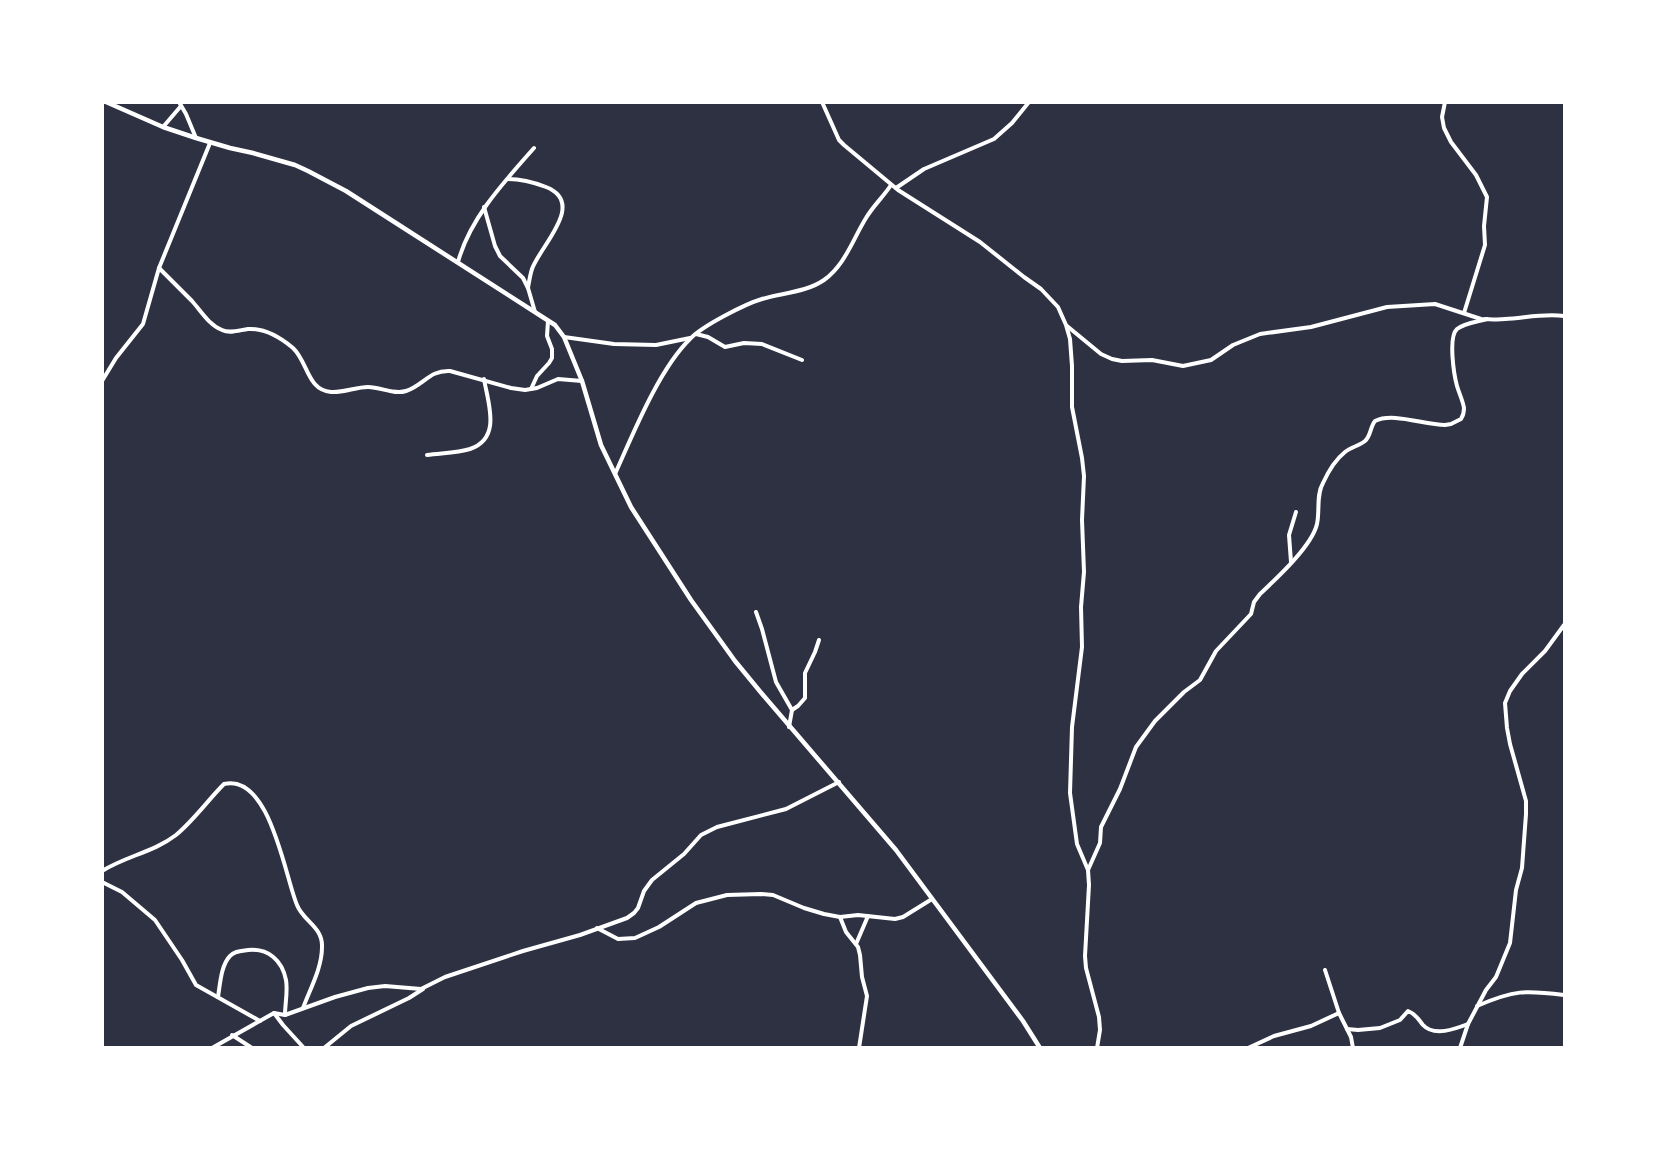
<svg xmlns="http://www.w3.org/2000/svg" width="1667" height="1150" viewBox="0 0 1667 1150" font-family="'Source Sans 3',sans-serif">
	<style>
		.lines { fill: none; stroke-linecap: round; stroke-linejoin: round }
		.minor { stroke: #fff; stroke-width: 4 }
		.tertiary { stroke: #fff; stroke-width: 4.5 }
	</style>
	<rect width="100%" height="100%" fill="#2d3142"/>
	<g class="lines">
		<!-- minor -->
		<g class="minor">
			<path d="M 179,102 L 186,114 L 196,138"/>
			<path d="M 822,102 L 839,140 L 844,145 L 898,190 L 980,242 L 1024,277 L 1041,289 L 1058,307 L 1066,325 L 1070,339 L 1072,366 L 1072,407 L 1082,458 L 1084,476 L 1082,520 L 1084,572 L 1081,607 L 1082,647 L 1072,727 L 1070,793 L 1077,844 L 1088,870"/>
			<path d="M 1445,102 L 1442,117 L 1444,128 L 1451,142 L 1476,175 L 1487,197 L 1484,226 L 1485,245 L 1464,313"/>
			<path d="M 163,127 L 181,106"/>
			<path d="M 508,179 C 522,179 533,182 546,187 C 587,203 540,246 532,269 C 530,275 529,282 528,288"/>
			<path d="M 896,188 L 924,169 L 994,139 L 1012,123 L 1029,102"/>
			<path d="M 484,207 L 495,246 L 500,256 L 523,278 L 528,288 L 535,312"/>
			<path d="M 458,262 C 470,218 504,182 534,148"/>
			<path d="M 159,268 C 170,279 181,290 192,301 C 201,311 209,325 222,330 C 230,334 240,330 248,329 C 264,328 281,338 293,348 C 308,362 307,390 331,392 C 343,393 356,387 368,387 C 381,387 394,395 406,391 C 424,385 429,370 450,371 L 511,388 L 525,390 L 537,388 L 558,379 L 582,381"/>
			<path d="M 1067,326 L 1101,354 L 1112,359 L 1122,361 L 1152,360 L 1183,366 L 1211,360 L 1233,345 L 1260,334 L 1311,327 L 1387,307 L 1435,304 L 1481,319 C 1489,319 1497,320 1505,319 C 1524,318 1545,313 1564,316"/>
			<path d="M 696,334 L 708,337 L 725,347 L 744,343 L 762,344 L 802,360"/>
			<path d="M 564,337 L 614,344 L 656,345 L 690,338"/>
			<path d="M 102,381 L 116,358 L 143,324 L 159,268 L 210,143"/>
			<path d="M 531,389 L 537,376 L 549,363 L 552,358 L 552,349 L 547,336 L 548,321"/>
			<path d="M 427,455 C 441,453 457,453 470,449 C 502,438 488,403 484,379"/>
			<path d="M 615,474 C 633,434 659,369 690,339 C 702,326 745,304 762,299 C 782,293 807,292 824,280 C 845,265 853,239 866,218 C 873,206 884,196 891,185"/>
			<path d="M 1291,562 L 1289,535 L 1296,512"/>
			<path d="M 756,612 L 762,629 L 776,682 L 792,710 L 789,727"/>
			<path d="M 792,710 L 798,706 L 805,698 L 805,673 L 815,652 L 819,640"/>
			<path d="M 102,871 C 126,856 154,852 176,835 C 194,820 208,800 224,784 C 270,773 285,877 297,905 C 303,921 323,927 322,947 C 322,968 310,989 303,1008"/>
			<path d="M 102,882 L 122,892 L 155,920 L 182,960 L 196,985 L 260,1021"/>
			<path d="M 840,917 L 846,932 L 858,947 L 860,955 L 862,977 L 867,996 L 859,1048"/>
			<path d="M 597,928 L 618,939 L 635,938 L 659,927 L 696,903 L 727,895 L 761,894 L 773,895 L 804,908 L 824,914 L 840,917 L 858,915 L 895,919 L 903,917 L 932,899"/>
			<path d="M 856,944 L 868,916"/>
			<path d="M 1325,970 L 1339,1013 L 1351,1037 L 1353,1048"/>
			<path d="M 218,997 C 220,985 221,965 230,956 C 234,951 241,951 248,950 C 268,948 282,960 286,980 C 288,991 285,1004 285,1015"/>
			<path d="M 1477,1006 C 1514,990 1525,990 1564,995"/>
			<path d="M 274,1013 L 283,1025 L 304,1048"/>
			<path d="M 1347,1029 L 1358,1030 L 1380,1028 L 1400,1020 L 1408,1011 C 1416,1014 1418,1019 1423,1025 C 1434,1037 1455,1029 1468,1024"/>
			<path d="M 232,1035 L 252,1048"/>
			<path d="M 212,1048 L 274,1013 L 285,1015 L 335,997 L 368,988 L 385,986 L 421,989 L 445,977 L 523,951 L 580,935 L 627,918 L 634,913 L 638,908 L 644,891 L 652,880 L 684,854 L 701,835 L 717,827 L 786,809 L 839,782"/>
			<path d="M 324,1048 L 351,1026 L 409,998 L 423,989"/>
			<path d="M 1097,1048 L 1100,1030 L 1099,1017 L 1086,968 L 1085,956 L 1089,885 L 1088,870 L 1100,843 L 1101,827 L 1120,789 L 1136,747 L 1155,721 L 1184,692 L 1200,680 L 1216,651 L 1251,614 L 1254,602 L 1260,594 C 1276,579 1312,546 1317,524 C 1320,510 1316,495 1323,483 C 1328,472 1335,460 1345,452 C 1351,447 1359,446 1365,441 C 1371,436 1370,427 1375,421 C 1393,412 1424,425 1445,425 L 1451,424 L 1461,419 C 1463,416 1464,413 1464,408 C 1463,401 1459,393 1457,386 C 1454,375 1448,337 1457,329 C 1465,323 1477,322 1487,319"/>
			<path d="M 1248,1048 L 1274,1036 L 1311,1026 L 1339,1013"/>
			<path d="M 1460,1048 L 1468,1024 L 1486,990 L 1496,977 L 1510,943 L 1516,890 L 1522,868 L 1526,814 L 1526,801 L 1510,744 L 1507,728 L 1505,703 L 1510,691 L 1522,674 L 1545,651 L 1564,625"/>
		</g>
		<!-- tertiary -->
		<path class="tertiary" d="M 106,102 L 163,127 L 196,138 L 230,148 L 253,153 L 295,165 L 308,171 L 346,191 L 385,216 L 555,325 L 564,337 L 582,381 L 601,445 L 615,474 L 631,507 L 691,600 L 735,661 L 763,695 L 896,850 L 1023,1021 L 1040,1048"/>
	</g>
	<!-- border -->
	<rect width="1667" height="1150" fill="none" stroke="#ffffff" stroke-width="208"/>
</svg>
